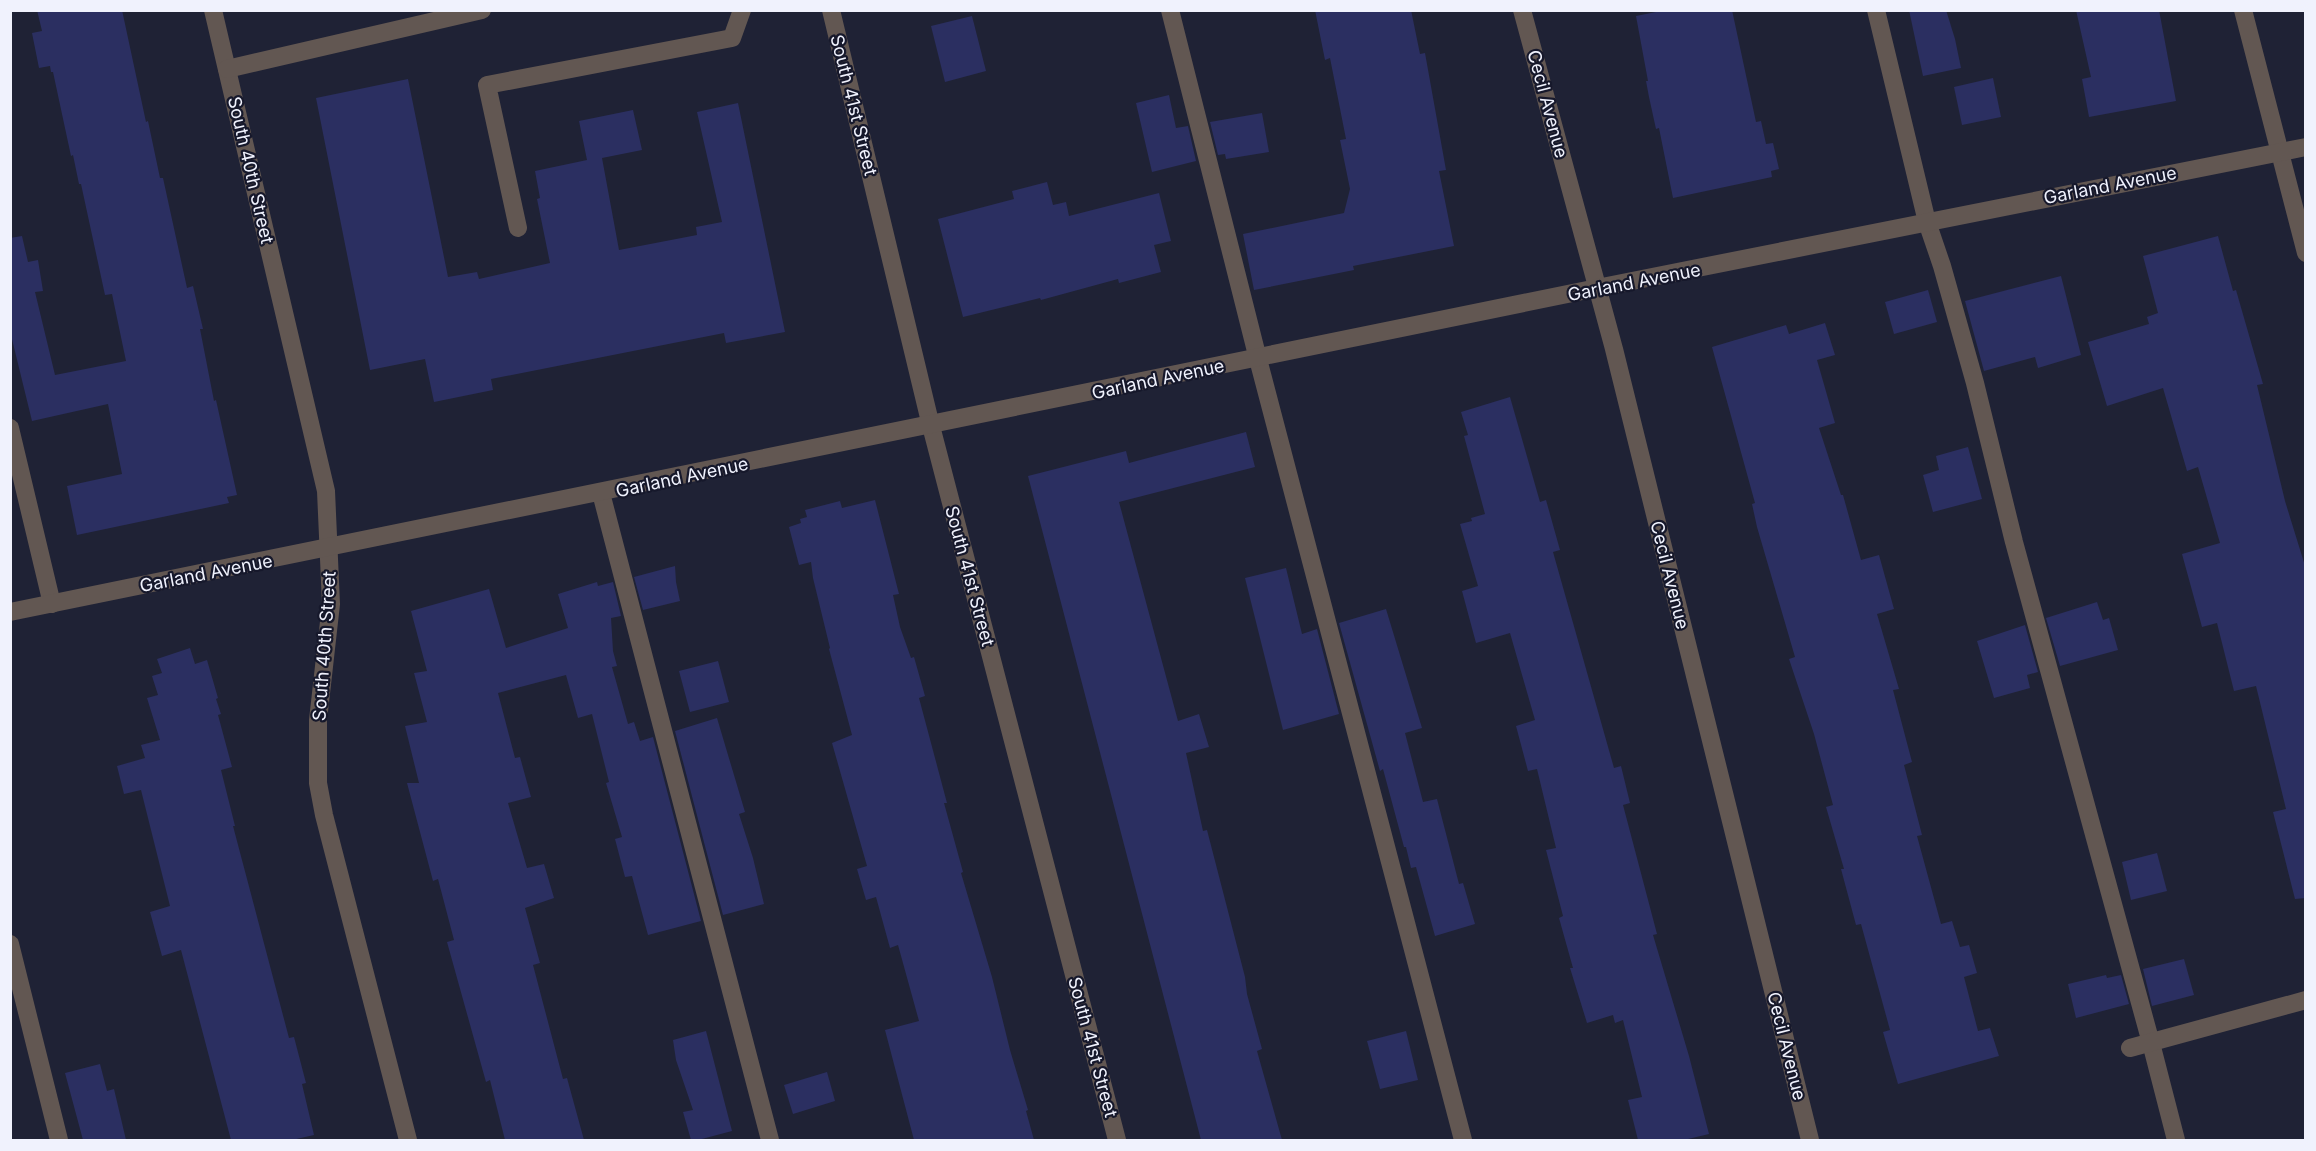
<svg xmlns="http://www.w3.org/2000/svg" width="2316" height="1151" viewBox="0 0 2316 1151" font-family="Inter,sans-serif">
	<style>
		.building { fill: #2b2f61 }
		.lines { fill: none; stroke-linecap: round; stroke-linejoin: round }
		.minor { stroke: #625752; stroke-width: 18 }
		.labels { text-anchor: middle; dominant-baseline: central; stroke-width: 4.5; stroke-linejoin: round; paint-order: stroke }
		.street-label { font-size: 18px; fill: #f0f2fd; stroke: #16182b }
	</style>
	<rect width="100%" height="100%" fill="#1f2235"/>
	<!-- building -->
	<g class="building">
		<path d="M 37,10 L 122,10 L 146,122 L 148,121 L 160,178 L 163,178 L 187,288 L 193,286 L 203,329 L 200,329 L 214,401 L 216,400 L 237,495 L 227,497 L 229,503 L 77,535 L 67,486 L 122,474 L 108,404 L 32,421 L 10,331 L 10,238 L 22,236 L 28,262 L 38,260 L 43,291 L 35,292 L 55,375 L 126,361 L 112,294 L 105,295 L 81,184 L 79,184 L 73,155 L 71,156 L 53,72 L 51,72 L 50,66 L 39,68 L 32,33 L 42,31 Z"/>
		<path d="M 1315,10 L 1411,10 L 1420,54 L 1425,53 L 1446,170 L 1439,171 L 1454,246 L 1353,266 L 1354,270 L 1254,290 L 1243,234 L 1344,213 L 1350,189 L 1340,140 L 1346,139 L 1330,58 L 1325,60 Z"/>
		<path d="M 1666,10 L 1732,10 L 1756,122 L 1761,121 L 1766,144 L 1773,143 L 1779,169 L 1771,171 L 1772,177 L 1673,198 L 1659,128 L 1656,129 L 1649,97 L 1646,81 L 1648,81 L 1636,16 Z"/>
		<path d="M 1909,10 L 1946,10 L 1955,39 L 1961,68 L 1923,76 Z"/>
		<path d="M 2076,10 L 2159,10 L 2176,101 L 2089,117 L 2082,79 L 2091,77 Z"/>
		<path d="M 972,16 L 986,71 L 945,82 L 931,26 Z"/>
		<path d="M 1993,78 L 2001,117 L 1962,125 L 1954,87 Z"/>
		<path d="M 408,79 L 448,277 L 477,272 L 479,279 L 550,263 L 537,199 L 540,198 L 535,171 L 587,160 L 579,121 L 633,110 L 642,150 L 602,158 L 619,250 L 697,235 L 696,227 L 722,222 L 697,112 L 738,103 L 785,332 L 726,343 L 724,333 L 491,379 L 493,390 L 434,402 L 425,359 L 370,370 L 316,98 Z"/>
		<path d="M 1169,95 L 1176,128 L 1188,126 L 1196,161 L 1152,172 L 1136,103 Z"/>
		<path d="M 1262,113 L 1269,152 L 1226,159 L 1225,154 L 1218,155 L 1210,122 Z"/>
		<path d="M 1047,182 L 1053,205 L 1066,202 L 1069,216 L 1159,193 L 1171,241 L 1154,245 L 1161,272 L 1119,283 L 1118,279 L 1041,300 L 1040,298 L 963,317 L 938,219 L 1014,199 L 1012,191 Z"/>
		<path d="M 2218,236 L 2233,291 L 2236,290 L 2263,384 L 2257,385 L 2285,501 L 2306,569 L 2306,898 L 2295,899 L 2273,812 L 2286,809 L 2256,686 L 2234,691 L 2217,623 L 2202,627 L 2182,554 L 2220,543 L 2198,467 L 2187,471 L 2163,388 L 2107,406 L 2088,342 L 2149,324 L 2147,317 L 2158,313 L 2143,256 Z"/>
		<path d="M 2061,276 L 2081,355 L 2038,368 L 2035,357 L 1984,371 L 1965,301 Z"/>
		<path d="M 1928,290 L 1937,322 L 1894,334 L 1885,302 Z"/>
		<path d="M 1825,323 L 1835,355 L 1817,360 L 1835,423 L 1819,428 L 1841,495 L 1843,495 L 1861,560 L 1879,555 L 1894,609 L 1877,614 L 1899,689 L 1893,690 L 1912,762 L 1904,765 L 1922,835 L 1917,836 L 1941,924 L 1952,921 L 1960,947 L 1969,945 L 1977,973 L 1964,977 L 1978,1031 L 1990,1028 L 1999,1056 L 1898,1084 L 1883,1032 L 1890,1030 L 1861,924 L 1856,925 L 1841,869 L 1844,869 L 1826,807 L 1833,805 L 1814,734 L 1789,659 L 1795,657 L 1757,527 L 1752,504 L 1755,503 L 1712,347 L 1786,325 L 1789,334 Z"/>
		<path d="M 1510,397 L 1540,502 L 1546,500 L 1560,550 L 1553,552 L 1614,768 L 1621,766 L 1630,803 L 1623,805 L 1657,934 L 1653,935 L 1689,1056 L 1709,1134 L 1684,1140 L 1638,1140 L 1628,1100 L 1642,1097 L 1623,1020 L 1615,1023 L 1613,1015 L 1587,1023 L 1570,968 L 1573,968 L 1559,918 L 1563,916 L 1546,850 L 1556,848 L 1537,769 L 1528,771 L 1516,726 L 1535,720 L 1510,633 L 1476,643 L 1462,591 L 1478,586 L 1460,524 L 1472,521 L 1471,518 L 1485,514 L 1464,436 L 1468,435 L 1461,412 Z"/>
		<path d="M 1246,432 L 1255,467 L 1119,502 L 1178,721 L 1199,714 L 1209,747 L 1186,753 L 1203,831 L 1207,830 L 1245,977 L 1247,994 L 1262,1049 L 1257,1051 L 1282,1140 L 1201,1140 L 1028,476 L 1126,451 L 1129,463 Z"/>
		<path d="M 1968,447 L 1982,499 L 1933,512 L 1923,475 L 1939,470 L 1936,456 Z"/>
		<path d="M 875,500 L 899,594 L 893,595 L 900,627 L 911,658 L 914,657 L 925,696 L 919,698 L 947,803 L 944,803 L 963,872 L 961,873 L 992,977 L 1010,1050 L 1028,1110 L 1026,1111 L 1034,1140 L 914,1140 L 885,1030 L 919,1021 L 898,945 L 890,948 L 876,897 L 866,900 L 857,869 L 867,866 L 832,743 L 852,735 L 829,649 L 830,648 L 813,578 L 811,562 L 799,565 L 789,527 L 801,523 L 800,519 L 807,517 L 805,510 L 840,501 L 842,508 Z"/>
		<path d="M 675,566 L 676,582 L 680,601 L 643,610 L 634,577 Z"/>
		<path d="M 1286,568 L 1302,634 L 1317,629 L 1339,714 L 1283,730 L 1245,578 Z"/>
		<path d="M 597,582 L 598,586 L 613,582 L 621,616 L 611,618 L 613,651 L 617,666 L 612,667 L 628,724 L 634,722 L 640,741 L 653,737 L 701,921 L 648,935 L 632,876 L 625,877 L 615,839 L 622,837 L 606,783 L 609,782 L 592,714 L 578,718 L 566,675 L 498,693 L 515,758 L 520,757 L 531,797 L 508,803 L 527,868 L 544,864 L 554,898 L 525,908 L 540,963 L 533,965 L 563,1079 L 567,1078 L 584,1140 L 505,1140 L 490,1080 L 486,1082 L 447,942 L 454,940 L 438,879 L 433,881 L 407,783 L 419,783 L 405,726 L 427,722 L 414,673 L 427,671 L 411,611 L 489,589 L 506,648 L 568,628 L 558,594 Z"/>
		<path d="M 2097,602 L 2103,620 L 2109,618 L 2118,650 L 2060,666 L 2046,618 Z"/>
		<path d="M 1386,609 L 1422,728 L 1405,733 L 1423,802 L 1437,799 L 1459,884 L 1463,883 L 1475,924 L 1435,936 L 1416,867 L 1411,868 L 1406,847 L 1404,847 L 1383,769 L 1380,771 L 1339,623 Z"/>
		<path d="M 2025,625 L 2038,672 L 2027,675 L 2030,688 L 1994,698 L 1977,641 Z"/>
		<path d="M 190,648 L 195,664 L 207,660 L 218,698 L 216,699 L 221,714 L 218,715 L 232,767 L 221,770 L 235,826 L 233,826 L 289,1038 L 294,1037 L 306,1083 L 302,1084 L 314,1135 L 292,1140 L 231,1140 L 181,950 L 162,956 L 150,912 L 170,906 L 141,790 L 124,794 L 117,766 L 145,758 L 141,745 L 160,740 L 147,698 L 158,695 L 152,676 L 162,673 L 157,659 Z"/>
		<path d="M 718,661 L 729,702 L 690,712 L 679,671 Z"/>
		<path d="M 717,718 L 745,812 L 739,814 L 753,858 L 764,904 L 723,915 L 675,731 Z"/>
		<path d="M 2157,853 L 2167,891 L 2131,900 L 2122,862 Z"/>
		<path d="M 2184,959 L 2194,995 L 2152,1006 L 2143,969 Z"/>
		<path d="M 2106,975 L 2107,978 L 2121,975 L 2129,1004 L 2076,1018 L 2068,984 Z"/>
		<path d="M 706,1031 L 732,1131 L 698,1140 L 691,1140 L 683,1112 L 693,1110 L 676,1060 L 673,1040 Z"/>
		<path d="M 1406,1031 L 1418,1080 L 1380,1089 L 1367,1041 Z"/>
		<path d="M 100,1064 L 107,1091 L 114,1089 L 126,1140 L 83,1140 L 65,1073 Z"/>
		<path d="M 827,1072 L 835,1101 L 793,1114 L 784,1085 Z"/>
	</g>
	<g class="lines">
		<!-- minor -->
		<g class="minor">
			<path d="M 213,10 L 326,491 L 331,604 L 318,720 L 318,783 L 324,815 L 408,1140"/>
			<path d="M 831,10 L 931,426 L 1117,1140"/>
			<path d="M 1170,10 L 1258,359 L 1463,1140"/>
			<path d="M 1522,10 L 1614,349 L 1810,1140"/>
			<path d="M 1876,10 L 1927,222 L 1942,266 L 1975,383 L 2014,542 L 2151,1043 L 2176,1140"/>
			<path d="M 2243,10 L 2306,253"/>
			<path d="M 227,69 L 482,10"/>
			<path d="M 518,228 L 487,85 L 732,38 L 742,10"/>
			<path d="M 10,428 L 52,604"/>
			<path d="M 601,493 L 770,1140"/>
			<path d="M 10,612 L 1597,288 L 2306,147"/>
			<path d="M 10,944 L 59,1140"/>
			<path d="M 2130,1048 L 2306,1000"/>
		</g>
	</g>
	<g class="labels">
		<!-- street labels -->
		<g class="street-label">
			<text transform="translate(1548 104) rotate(75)">Cecil Avenue</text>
			<text transform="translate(854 105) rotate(76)">South 41st Street</text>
			<text transform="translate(251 170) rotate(77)">South 40th Street</text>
			<text transform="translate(2110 185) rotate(-11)">Garland Avenue</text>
			<text transform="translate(1634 282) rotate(-11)">Garland Avenue</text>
			<text transform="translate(1158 379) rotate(-12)">Garland Avenue</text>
			<text transform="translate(682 477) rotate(-12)">Garland Avenue</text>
			<text transform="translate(206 573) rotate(-11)">Garland Avenue</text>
			<text transform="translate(1670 575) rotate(76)">Cecil Avenue</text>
			<text transform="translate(970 576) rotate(75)">South 41st Street</text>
			<text transform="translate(324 646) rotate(-86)">South 40th Street</text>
			<text transform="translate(1787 1046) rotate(76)">Cecil Avenue</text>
			<text transform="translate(1093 1047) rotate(75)">South 41st Street</text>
		</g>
	</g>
	<!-- border -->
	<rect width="2316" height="1151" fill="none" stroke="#f0f2fd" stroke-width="24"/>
</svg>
